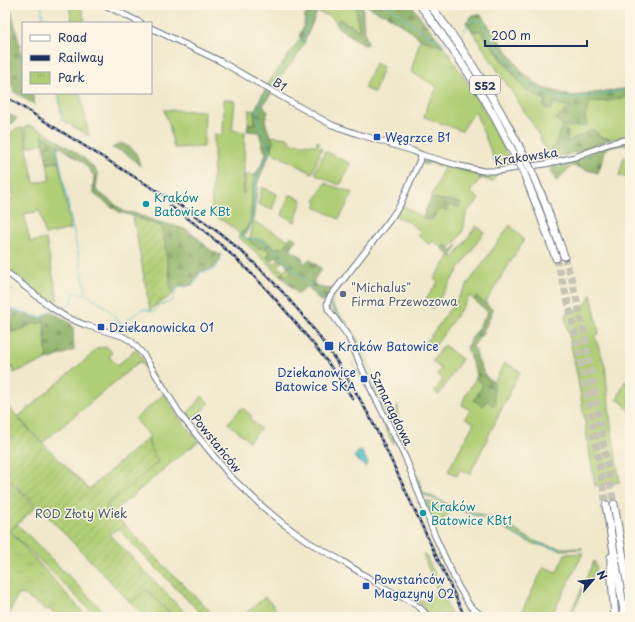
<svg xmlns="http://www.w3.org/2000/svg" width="635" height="622" viewBox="0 0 635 622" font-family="'Playpen Sans',sans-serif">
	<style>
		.grass { fill: #b0ce75; stroke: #667e6a }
		.forest { fill: url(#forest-firs); stroke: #547062 }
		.park { fill: url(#park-tufts); stroke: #667e6a }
		.garden { fill: url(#garden-furrows); stroke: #667e6a }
		.water { fill: url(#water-ripples); stroke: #367893 }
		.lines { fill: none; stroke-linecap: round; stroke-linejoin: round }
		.stream { stroke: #52c0c8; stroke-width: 1 }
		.highway-tunnel { stroke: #c6c3b5; stroke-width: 7; stroke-dasharray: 7 3.5; stroke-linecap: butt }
		.secondary-casing { stroke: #667084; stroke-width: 7 }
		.highway-casing { stroke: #667084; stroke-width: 9 }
		.secondary { stroke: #fff; stroke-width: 5 }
		.highway { stroke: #fff; stroke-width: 7 }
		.rail-casing { stroke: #1b2f5e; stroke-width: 2.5 }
		.rail { stroke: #fcf5e5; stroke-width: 1; stroke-dasharray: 3; stroke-linecap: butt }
		.highway-bridge-casing { stroke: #667084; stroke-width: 9; stroke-linecap: butt }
		.highway-bridge { stroke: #fff; stroke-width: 7 }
		.transit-dot { fill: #1a4fb4; stroke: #fcf5e5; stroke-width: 1.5 }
		.culture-dot { fill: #0f9aa8; stroke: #fcf5e5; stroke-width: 1.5 }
		.service-dot { fill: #5c6f8a; stroke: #fcf5e5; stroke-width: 1.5 }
		.labels { text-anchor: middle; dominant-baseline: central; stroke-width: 3; stroke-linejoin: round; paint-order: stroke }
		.shield { fill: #fcf5e5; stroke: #5e6a86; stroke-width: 1 }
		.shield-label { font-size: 11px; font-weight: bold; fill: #1b2f5e }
		.street-label { font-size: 12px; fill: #1b2f5e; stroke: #fcf5e5 }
		.transit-label { font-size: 12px; fill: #164399; stroke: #fcf5e5; text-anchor: start }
		.culture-label { font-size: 12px; fill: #0d838f; stroke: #fcf5e5; text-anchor: start }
		.service-label { font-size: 12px; fill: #4e5e75; stroke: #fcf5e5; text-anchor: start }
		.park-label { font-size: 12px; fill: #405764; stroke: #fcf5e5 }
	</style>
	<defs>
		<pattern id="forest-firs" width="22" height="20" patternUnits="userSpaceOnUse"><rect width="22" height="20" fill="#8cb166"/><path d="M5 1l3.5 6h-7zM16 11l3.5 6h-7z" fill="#729057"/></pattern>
		<pattern id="park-tufts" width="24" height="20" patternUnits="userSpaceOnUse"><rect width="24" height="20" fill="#b0ce75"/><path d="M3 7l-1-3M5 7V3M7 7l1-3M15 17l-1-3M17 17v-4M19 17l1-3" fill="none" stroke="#97b168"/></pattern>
		<pattern id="garden-furrows" width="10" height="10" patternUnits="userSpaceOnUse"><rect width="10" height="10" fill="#b0ce75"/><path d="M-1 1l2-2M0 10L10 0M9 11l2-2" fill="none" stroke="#97b168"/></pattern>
		<pattern id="water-ripples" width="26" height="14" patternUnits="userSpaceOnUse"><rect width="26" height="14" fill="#52c0c8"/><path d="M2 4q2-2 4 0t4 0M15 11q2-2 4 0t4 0" fill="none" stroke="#439ca6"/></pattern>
	</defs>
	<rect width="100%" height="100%" fill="#fcf5e5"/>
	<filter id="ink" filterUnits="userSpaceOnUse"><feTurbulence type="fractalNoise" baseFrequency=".025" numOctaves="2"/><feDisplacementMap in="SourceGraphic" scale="8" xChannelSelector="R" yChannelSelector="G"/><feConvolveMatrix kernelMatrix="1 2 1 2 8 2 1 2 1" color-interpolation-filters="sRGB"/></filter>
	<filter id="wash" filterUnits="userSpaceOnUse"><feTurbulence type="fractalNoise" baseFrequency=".012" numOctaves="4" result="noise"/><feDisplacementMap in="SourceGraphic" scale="16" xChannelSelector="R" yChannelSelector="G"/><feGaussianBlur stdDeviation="0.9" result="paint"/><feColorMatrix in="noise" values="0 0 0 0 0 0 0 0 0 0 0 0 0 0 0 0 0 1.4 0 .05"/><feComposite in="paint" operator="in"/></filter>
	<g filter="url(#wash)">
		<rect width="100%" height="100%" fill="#f1e8cb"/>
		<!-- grass -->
		<g class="grass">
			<path d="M 69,5 L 81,5 L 85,23 L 72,23 Z"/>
			<path d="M 319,5 L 356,5 L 359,32 L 340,19 L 336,23 L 332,17 L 315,11 Z"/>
			<path d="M 472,31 L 481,31 L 505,64 L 535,95 L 546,100 L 543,106 L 555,102 L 561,105 L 571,107 L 556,119 L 561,123 L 585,116 L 590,102 L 607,101 L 630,96 L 630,136 L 611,139 L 606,138 L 601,138 L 593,129 L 567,143 L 562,129 L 555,144 L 548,155 L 537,131 L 532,123 Z"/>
			<path d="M 301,38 L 304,43 L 295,59 L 281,76 L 274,88 L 267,85 Z"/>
			<path d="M 420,39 L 444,47 L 469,85 L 483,108 L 513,165 L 497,167 L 475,111 L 462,131 L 424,117 L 427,105 L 438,87 L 411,72 Z"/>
			<path d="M 375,63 L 383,67 L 374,93 L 364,88 Z"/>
			<path d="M 58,93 L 80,93 L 89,136 L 62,120 Z"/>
			<path d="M 224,99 L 235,101 L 232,130 L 245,132 L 243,194 L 244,194 L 245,175 L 255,175 L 252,189 L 251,220 L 247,227 L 241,233 L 248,239 L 250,239 L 253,221 L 289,240 L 283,249 L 276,249 L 266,248 L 270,253 L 267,257 L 274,264 L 280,259 L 283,261 L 278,266 L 283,272 L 288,266 L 292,271 L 290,274 L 286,276 L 282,273 L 280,275 L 249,246 L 238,237 L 240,234 L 228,224 L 211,213 L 214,157 L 214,134 L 223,135 Z"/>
			<path d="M 164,110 L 205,111 L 204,147 L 174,148 L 169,124 Z"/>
			<path d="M 249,110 L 255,111 L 254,112 L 255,124 L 248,124 Z"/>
			<path d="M 30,126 L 41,130 L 60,142 L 58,146 L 42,135 L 43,143 L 28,147 L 25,127 Z"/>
			<path d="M 23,128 L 34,183 L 50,180 L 47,163 L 59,162 L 71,229 L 45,235 L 40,211 L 24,214 L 30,242 L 46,239 L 58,300 L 49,302 L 5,267 L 5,201 L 14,197 L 5,169 L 6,145 L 5,139 L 14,130 Z"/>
			<path d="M 270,136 L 289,138 L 289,143 L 317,145 L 317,141 L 320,142 L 318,146 L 322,148 L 312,173 L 271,152 L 272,148 Z"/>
			<path d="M 325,151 L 351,164 L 341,184 L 337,184 L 317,175 L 315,172 Z"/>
			<path d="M 624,157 L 630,159 L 630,178 L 619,176 Z"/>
			<path d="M 444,167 L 480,174 L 480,179 L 470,192 L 479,199 C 476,204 471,207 468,211 C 464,217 465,224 463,230 C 460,238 455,243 449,248 L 444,245 L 442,248 L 433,241 L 430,245 L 417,234 L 420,231 L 409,222 L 395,216 L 402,205 L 427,220 C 438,209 447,205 461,203 L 431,198 Z"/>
			<path d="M 487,172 L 497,174 L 492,182 L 482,178 Z"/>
			<path d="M 325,183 C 334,187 343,189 353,193 L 339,219 L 315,207 L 317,203 L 315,201 Z"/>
			<path d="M 262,187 L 277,194 L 272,210 L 258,204 Z"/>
			<path d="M 289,194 L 302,200 L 295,222 L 282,215 Z"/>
			<path d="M 510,225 L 524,240 L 487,300 L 487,305 L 477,297 L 474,300 L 470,296 L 433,349 L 429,347 L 427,349 L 423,347 Z"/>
			<path d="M 476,226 L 484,232 L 433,308 L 423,303 L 438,282 L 434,279 L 450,255 L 454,258 Z"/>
			<path d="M 591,294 L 599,333 L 595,337 L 605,366 L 611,426 L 620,482 L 595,486 L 578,379 L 565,316 L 567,312 C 583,307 584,311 591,294 Z"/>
			<path d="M 331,304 L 349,325 L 346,327 L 333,310 L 330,305 Z"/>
			<path d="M 5,318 L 6,318 L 10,323 L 11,332 L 22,329 L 34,323 L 44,319 L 47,360 L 25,368 L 14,373 L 13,366 L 10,369 L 5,369 Z"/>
			<path d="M 350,327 L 362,346 L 363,348 L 359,349 L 347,331 Z"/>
			<path d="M 444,345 L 462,359 L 439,395 L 434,391 L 443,380 L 437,374 L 441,369 L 432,362 Z"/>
			<path d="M 107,347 L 112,353 L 109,356 L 117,366 L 136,349 L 158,382 L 158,383 L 153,375 L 151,376 L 140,361 L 42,443 L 18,417 L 91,355 L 97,348 Z"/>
			<path d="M 364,350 L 386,405 L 393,427 L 395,426 L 394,418 L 398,405 L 398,419 L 403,440 L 402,442 L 400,442 C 384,413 370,383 359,352 Z"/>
			<path d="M 354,362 L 355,366 L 386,428 L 388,429 L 395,441 L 393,444 L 369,394 L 352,363 Z"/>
			<path d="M 505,363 L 520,371 L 470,474 L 460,469 L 457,476 L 448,471 L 474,423 L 465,418 L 470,410 L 462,405 L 465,396 L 476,378 L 475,371 L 482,371 L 487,378 L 494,382 Z"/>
			<path d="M 625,381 L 630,383 L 630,412 L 621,401 L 617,400 Z"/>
			<path d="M 165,393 L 176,414 L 199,442 L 184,452 L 113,512 L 106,506 L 158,462 L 153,454 L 149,444 L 149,435 L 135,419 Z"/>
			<path d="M 202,396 L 209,403 L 191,422 L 187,414 Z"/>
			<path d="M 242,408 L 252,416 L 250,419 L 261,429 L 249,441 L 228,423 Z"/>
			<path d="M 418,477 L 423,493 C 434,496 444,503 455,507 C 472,512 488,516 504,525 L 508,526 C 517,531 526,537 535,541 C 550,548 567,549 583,548 L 582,549 L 562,550 L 534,544 L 522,539 L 493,521 L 449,507 L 427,496 L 422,495 L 416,478 Z"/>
			<path d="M 426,500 L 451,511 L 435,528 Z"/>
			<path d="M 17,524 L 104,612 L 100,617 L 97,617 L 10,531 Z"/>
			<path d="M 425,553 L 441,588 L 448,608 L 453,617 C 448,617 444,614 439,613 L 436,617 L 431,617 L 420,604 L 398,592 L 399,589 L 416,598 L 426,602 L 432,597 L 437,589 L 423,555 Z"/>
			<path d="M 583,553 L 551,617 L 519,617 L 544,567 L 557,572 L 565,554 Z"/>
			<path d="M 594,561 L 597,568 L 583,595 L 581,595 L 570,617 L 568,617 L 579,595 Z"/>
			<path d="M 146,589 L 173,617 L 145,617 L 131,603 Z"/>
			<path d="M 265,597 L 283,617 L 242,617 Z"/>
		</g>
		<!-- forest -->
		<g class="forest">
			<path d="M 5,5 L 10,5 L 23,60 L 23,93 L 32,93 L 35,105 L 14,92 L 5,57 Z"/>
			<path d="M 312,5 L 319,5 L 315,11 L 317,12 L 304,43 L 299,36 L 304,25 L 305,16 Z"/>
			<path d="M 356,5 L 363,5 C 362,18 364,31 368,44 L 364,45 L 340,29 L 336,23 L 339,19 L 346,24 L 350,24 L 359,31 Z"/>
			<path d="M 366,5 L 411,5 L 444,47 L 420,39 L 407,28 L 387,15 L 378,12 Z"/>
			<path d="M 473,15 L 481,15 L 523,73 L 542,88 L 573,96 L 630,88 L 630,96 L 607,101 L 590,102 L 585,116 L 587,126 L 563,127 L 561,123 L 555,119 L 571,107 L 555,102 L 550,110 L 543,106 L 546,100 L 525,89 L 481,31 L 472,31 L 466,22 Z"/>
			<path d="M 266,89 L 272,93 L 263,105 L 268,112 L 265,120 L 267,128 L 273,141 L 272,148 L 258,181 L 253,221 L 244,236 L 241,233 L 247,227 L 251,220 L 252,189 L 255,175 L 263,162 L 266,153 L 264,150 L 259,132 L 247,131 L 248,124 L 255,124 L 254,112 L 261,97 Z"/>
			<path d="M 5,113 L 17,118 L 13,123 L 7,124 L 5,127 Z"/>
			<path d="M 561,129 L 568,131 L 567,142 L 593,129 L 601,138 L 606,138 L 611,139 L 587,149 L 567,155 L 553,157 L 548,155 L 555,144 Z"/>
			<path d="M 42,135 L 58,146 L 60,142 C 73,151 90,160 98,174 L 96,187 L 96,190 L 125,212 L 134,213 C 143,217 153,220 163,223 C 171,225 180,227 187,230 C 200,237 206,251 221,255 C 217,275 204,266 198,274 C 195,277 195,283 191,285 C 188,286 184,285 181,286 C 177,287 174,292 172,295 L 162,227 L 133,216 L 119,212 L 105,202 L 94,194 L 93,188 L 94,176 L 84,163 L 59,146 L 57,152 L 59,162 L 47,163 Z"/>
			<path d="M 630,141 L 630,144 L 607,147 L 598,173 L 572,166 L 556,181 L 550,169 L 552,166 L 562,164 L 577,159 L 590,154 L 602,147 Z"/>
			<path d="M 121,143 C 135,149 137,152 140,166 C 130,156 126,152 112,148 Z"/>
			<path d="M 430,159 L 487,172 L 481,180 L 479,178 L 480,174 L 440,166 L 430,163 L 425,165 L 422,163 L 426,160 Z"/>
			<path d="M 431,198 L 461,203 L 459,207 L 449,205 L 447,210 L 440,209 L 432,220 L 429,218 L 427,220 L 423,217 Z"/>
			<path d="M 291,236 L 296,239 L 290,250 L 301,256 L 304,264 L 309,259 L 322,269 L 314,279 L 314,284 L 322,288 L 333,289 L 324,302 L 319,300 L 307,286 L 298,294 L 280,275 L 282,273 L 286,276 L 290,274 L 292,271 L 283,261 L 276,257 L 271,261 L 267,257 L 270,253 L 266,248 L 257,248 L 249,241 L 250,239 C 263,239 266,240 276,249 L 279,247 L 283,249 Z"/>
			<path d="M 444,245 L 449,248 L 451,251 L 458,245 L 451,257 L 442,248 Z"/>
			<path d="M 477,297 L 493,310 L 482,334 L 473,346 L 484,374 L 487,378 L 494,383 L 494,397 L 496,402 L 493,406 L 487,400 L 483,406 L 474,400 L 483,385 L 476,378 L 475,371 L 468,351 L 467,346 L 488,312 L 474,300 Z"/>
			<path d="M 5,308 L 35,318 L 42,318 L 52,312 L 70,323 L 73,327 L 74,350 L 47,360 L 44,320 L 38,324 L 34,323 L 22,329 L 11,332 L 10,323 L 6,318 L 5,318 Z"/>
		</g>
		<!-- park -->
		<path class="park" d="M 10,531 L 81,610 L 86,617 L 54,617 L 54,615 L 51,610 L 44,609 L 23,594 L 17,596 L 8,617 L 5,617 L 5,535 Z"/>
		<!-- garden -->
		<g class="garden">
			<path d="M 133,216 L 162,227 L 172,295 L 150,310 Z"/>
			<path d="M 5,402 L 27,428 L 89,489 L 148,438 C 149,448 153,454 158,462 L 106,506 L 173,575 L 183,584 L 216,617 L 204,617 L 118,529 L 109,534 L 189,617 L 174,617 L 146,589 L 131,603 L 60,529 L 12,481 L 11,482 L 36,507 L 10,531 L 5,534 Z"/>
		</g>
		<!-- water -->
		<path class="water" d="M 360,450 L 361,450 L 368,463 L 365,467 L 354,457 Z"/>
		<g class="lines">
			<!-- stream -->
			<g class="stream">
				<path d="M 41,5 L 44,23"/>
				<path d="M 385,5 L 391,8 L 401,16 L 425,33 L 438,39 L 444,43"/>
				<path d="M 459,40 L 468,24 L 471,21 L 474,20 L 480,21 L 483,23 L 492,39 L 522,80 C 530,87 558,100 568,99 L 630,90"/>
				<path d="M 272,88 L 274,85 L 278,74 L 304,38 L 309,18 L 316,5"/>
				<path d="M 58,121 L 62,119 L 62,116 L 58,93"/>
				<path d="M 57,147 L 72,224 L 86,291 L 85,294"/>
				<path d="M 242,235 L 247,239 L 260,240 L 268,244 L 305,280 L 315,292 L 325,299"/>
				<path d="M 240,237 L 250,226 L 254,206 L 256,183 L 260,170 L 270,152 L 270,150 L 259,122 C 256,111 261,99 268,91"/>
				<path d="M 5,268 L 17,277"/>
				<path d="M 355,268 L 358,264"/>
				<path d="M 347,279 L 354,270"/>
				<path d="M 31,288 L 37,293"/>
				<path d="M 340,288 L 345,282"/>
				<path d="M 336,293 L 339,289"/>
				<path d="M 5,294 L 13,290 L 15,288"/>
				<path d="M 334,296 L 331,301 L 332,307 L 347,326"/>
				<path d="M 5,307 L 39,317 L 42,317 L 53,310"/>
				<path d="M 55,308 L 71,304 L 74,293 L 77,292 L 80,292 C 97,299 109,307 119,323 L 122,324 L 141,310 L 145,309 L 153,312 L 160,306 L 173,300 L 177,289 L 178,288 L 193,285 L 197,280 L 199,274 L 201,272 L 213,270 L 222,259"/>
				<path d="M 64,313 L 72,317"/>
				<path d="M 84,322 L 89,324"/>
				<path d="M 349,329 L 359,344"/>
				<path d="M 360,347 L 361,348"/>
				<path d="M 362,351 C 367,375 378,397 389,420"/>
				<path d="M 395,419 L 397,420 L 398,434 L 401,442"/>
				<path d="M 403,446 L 410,461"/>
				<path d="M 411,464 L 415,474"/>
				<path d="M 416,478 L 422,495"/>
				<path d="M 426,495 L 431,497"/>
				<path d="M 433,498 L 440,502"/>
				<path d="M 425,501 L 428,511"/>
				<path d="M 442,503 L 449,506"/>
				<path d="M 455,508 L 467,512"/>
				<path d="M 469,513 L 489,519"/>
				<path d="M 492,520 L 503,526"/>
				<path d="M 508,529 L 522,538 L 531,541"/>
				<path d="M 534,543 L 560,549"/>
				<path d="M 477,609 L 489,617"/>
			</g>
		</g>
	</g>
	<g filter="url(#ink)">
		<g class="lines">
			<!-- highway-tunnel -->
			<g class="highway-tunnel">
				<path d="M 564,256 L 572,280 L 584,331 L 614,504"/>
				<path d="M 556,258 C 580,339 592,422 606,505"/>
			</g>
			<!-- secondary casing -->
			<g class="secondary-casing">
				<g id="secondary">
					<path d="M 105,5 L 141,23"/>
					<path d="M 151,28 L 220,61 L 289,101 L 332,125 L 358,134 L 413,151 L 422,155 L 460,166 L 483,171 L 498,171 L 545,164 L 575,157 L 611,143 L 630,139"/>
					<path d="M 422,155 L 400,205 L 389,221 L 329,298 L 327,304 L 328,309 L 348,336 L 370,387 L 406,459 L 435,536 L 458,586 L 470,606 L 483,617"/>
					<path d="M 5,271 L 52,308 L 66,317 L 85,325 L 122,336 L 131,341 L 143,354 L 182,417 L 191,428 L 230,476 L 263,507 L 282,523 L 310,543 L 342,561 L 383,587 L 413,603 L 420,608 L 429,617"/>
				</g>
			</g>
			<!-- highway casing -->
			<g class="highway-casing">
				<g id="highway">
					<path d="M 420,5 C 446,39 471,74 492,112"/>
					<path d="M 531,170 L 546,206 L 564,256"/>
					<path d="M 523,171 L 539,211 L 556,258"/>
					<path d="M 614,504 L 630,599"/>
					<path d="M 606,505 L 625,617"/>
					<path d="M 611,557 L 611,568 L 615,617"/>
				</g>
			</g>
			<!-- secondary -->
			<use href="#secondary" class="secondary"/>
			<!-- highway -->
			<use href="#highway" class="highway"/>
			<!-- rail casing -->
			<g class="rail-casing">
				<g id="rail">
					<path d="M 5,96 C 50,125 96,153 141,181 C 170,199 200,217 227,239 C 294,294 347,367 384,445 L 465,617"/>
					<path d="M 170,206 C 220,239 262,281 300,328 C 319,350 337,374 353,399"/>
				</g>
			</g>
			<!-- rail -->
			<use href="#rail" class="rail"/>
			<!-- highway-bridge casing -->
			<g class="highway-bridge-casing">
				<g id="highway-bridge">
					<path d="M 430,5 C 471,58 502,111 531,170"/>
					<path d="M 492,112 L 523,171"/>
				</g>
			</g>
			<!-- highway-bridge -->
			<use href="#highway-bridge" class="highway-bridge"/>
		</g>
	</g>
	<!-- markers -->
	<g class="transit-dot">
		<rect x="373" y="133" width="8" height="8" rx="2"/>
		<rect x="97" y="323" width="8" height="8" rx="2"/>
		<rect x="324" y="341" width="10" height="10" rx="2"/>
		<rect x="360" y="375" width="8" height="8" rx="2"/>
		<rect x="362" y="582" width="8" height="8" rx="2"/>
	</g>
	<g class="culture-dot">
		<circle cx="146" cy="204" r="4"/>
		<circle cx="423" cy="513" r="4"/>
	</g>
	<circle class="service-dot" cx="343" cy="294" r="4"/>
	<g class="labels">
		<!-- shield labels -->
		<rect class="shield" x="470" y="76" width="30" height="18" rx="3"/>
		<g class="shield-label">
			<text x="485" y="85">S52</text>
		</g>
		<!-- street labels -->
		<g class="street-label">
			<text transform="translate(280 84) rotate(32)">B1</text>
			<text transform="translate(526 156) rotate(-8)">Krakowska</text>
			<text transform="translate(392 408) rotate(64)">Szmaragdowa</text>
			<text transform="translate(217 443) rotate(51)">Powstańców</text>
		</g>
		<!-- transit labels -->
		<g class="transit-label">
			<text x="385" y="137">Węgrzce B1</text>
			<text x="109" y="327">Dziekanowicka 01</text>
			<text x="338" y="346">Kraków Batowice</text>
			<text x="356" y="372" text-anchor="end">Dziekanowice<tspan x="356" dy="14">Batowice SKA</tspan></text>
			<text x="374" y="579">Powstańców<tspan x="374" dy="14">Magazyny 02</tspan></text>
		</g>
		<!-- culture labels -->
		<g class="culture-label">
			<text x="154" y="197">Kraków<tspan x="154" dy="14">Batowice KBt</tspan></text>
			<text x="431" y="506">Kraków<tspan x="431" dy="14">Batowice KBt1</tspan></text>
		</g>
		<!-- service labels -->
		<g class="service-label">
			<text x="351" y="287">"Michalus"<tspan x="351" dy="14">Firma Przewozowa</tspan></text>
		</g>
		<!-- park labels -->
		<g class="park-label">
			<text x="81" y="513">ROD Złoty Wiek</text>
		</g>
	</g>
	<!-- margin -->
	<rect width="635" height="622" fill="none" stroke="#fcf5e5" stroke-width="20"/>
	<!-- legend -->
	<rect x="22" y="22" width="130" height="72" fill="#fcf5e5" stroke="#a2a6af"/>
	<rect x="30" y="35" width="20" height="6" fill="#ffffff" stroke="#a2a6af"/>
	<text x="58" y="42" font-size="12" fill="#1b2f5e">Road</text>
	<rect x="30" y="55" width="20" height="6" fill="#1b2f5e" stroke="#a2a6af"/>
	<text x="58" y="62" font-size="12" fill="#1b2f5e">Railway</text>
	<rect x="30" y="72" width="20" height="12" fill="url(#park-tufts)" stroke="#a2a6af"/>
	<text x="58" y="82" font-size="12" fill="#1b2f5e">Park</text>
	<!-- north arrow -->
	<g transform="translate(593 580) rotate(62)" stroke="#fcf5e5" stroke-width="3" paint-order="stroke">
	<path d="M0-3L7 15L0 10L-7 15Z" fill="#1b2f5e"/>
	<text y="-6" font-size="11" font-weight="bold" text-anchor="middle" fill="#1b2f5e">N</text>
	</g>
	<!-- scale -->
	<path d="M485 40v6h102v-6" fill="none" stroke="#1b2f5e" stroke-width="2"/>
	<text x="491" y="40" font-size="12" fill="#1b2f5e" stroke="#fcf5e5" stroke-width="3" paint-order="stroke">200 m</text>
</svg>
